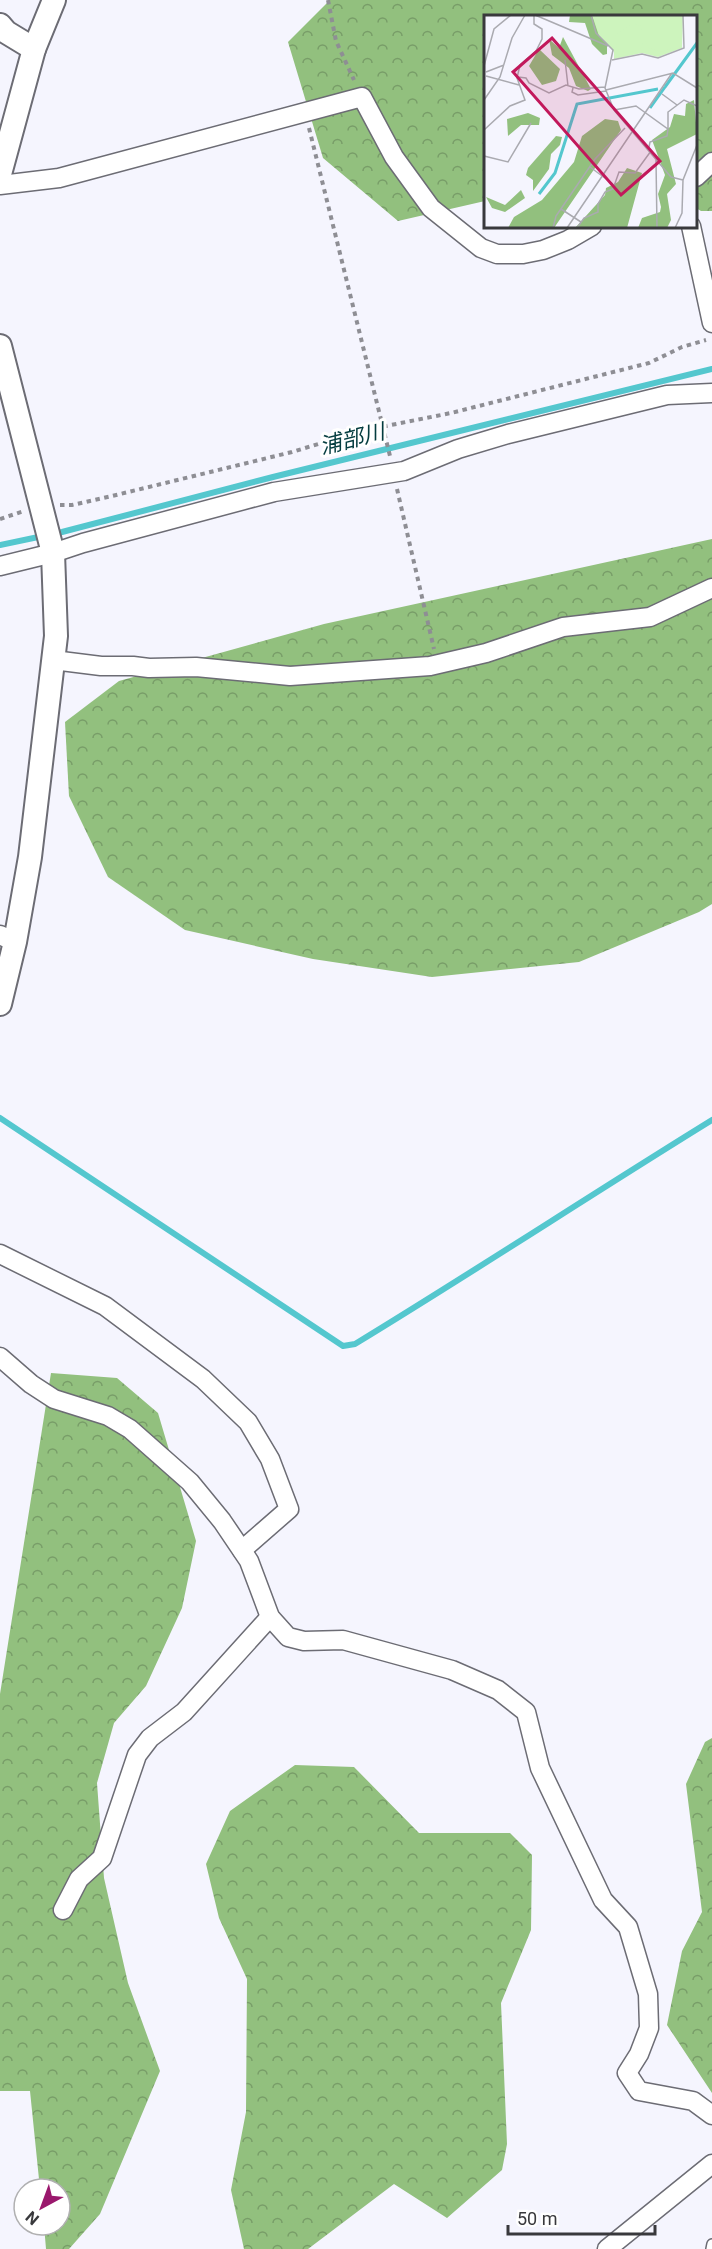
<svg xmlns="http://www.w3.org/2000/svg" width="712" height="2249" viewBox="0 0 712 2249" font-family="Roboto,'Noto Sans JP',sans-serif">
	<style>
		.forest { fill: url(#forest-crowns) }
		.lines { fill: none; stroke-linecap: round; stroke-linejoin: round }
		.stream { stroke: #54c7ce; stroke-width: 6 }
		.service-casing { stroke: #6c6c74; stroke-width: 12 }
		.minor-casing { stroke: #6c6c74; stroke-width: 21 }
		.tertiary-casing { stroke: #6c6c74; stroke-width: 26 }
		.path { stroke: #8e8e94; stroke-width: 4; stroke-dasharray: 4.5 4.5; stroke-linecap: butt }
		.service { stroke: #fff; stroke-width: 9 }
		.minor { stroke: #fff; stroke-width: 18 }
		.tertiary { stroke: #fff; stroke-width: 22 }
		.labels { text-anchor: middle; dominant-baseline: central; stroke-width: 6; stroke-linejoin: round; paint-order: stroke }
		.water-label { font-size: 22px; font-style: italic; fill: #043c3f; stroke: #fff }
		.inset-river { fill: none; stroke: #54c7ce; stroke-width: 3 }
		.inset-road { fill: none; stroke: #aaaab0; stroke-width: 1.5 }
		.view { fill: #c2185b; fill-opacity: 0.15; stroke: #c2185b; stroke-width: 3 }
		.inset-edge { fill: none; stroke: #39393c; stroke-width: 3 }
	</style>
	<defs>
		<pattern id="forest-crowns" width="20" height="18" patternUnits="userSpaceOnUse" patternTransform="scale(1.5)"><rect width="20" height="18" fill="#92c07e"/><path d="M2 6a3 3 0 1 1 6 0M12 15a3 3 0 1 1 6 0" fill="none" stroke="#789d68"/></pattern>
	</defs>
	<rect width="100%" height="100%" fill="#f5f5fe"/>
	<!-- forest -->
	<g class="forest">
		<path d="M 330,0 L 712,0 L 712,211 L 701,211 L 696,208 L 696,16 L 486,16 L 485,201 L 398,221 L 323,158 L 288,42 Z"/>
		<path d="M 712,539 L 712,904 L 699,912 L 579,962 L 432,977 L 313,959 L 185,930 L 108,877 L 69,796 L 65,722 L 119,681 L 324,624 Z"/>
		<path d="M 51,1373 L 117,1378 L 158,1413 L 196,1541 L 182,1608 L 146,1686 L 114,1723 L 97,1783 L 104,1878 L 128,1983 L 160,2071 L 100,2214 L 69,2249 L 46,2249 L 44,2225 L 60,2225 L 60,2189 L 40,2189 L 30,2091 L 0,2091 L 0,1694 Z"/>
		<path d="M 712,1738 L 712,2093 L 667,2025 L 682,1951 L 702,1912 L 686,1784 L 705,1742 Z"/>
		<path d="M 295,1765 L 354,1767 L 419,1833 L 510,1833 L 532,1855 L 531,1930 L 501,2003 L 507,2144 L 502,2170 L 447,2218 L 394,2184 L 308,2249 L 244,2249 L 231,2190 L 246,2112 L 247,1979 L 219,1918 L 206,1864 L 230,1811 Z"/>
	</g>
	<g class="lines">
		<!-- stream -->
		<g class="stream">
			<path d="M 0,545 L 62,532 L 273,477 L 712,369"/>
			<path d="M 0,1118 L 343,1346 L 355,1344 C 475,1271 592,1194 712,1120"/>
		</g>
		<!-- service casing -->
		<g class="service-casing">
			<path id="service" d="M 711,2249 L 712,2244"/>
		</g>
		<!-- minor casing -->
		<g class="minor-casing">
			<g id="minor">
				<path d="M 696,177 L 712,162"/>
				<path d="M 0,185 L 59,178 L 362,97 L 394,157 L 431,208 L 481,248 L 497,254 L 523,254 L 543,250 L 568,240 L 592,226"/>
				<path d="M 691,226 L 712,323"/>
				<path d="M 0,566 L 53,553 L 83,543 L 274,492 L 404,471 L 458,449 L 508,434 L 667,395 L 712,393"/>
				<path d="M 53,660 L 101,666 L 133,666 L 149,668 L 196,667 L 290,676 L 430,666 L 486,653 L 563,627 L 650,617 L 712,588"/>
				<path d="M 0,935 L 15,942"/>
				<path d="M 0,1254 L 105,1306 L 203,1379 L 248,1422 L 270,1459 L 289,1509 L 242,1550"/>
				<path d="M 0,1357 L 31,1384 L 54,1399 L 108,1416 L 130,1429 L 190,1482 L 222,1521 L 249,1561 L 270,1617 L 288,1637 L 304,1641 L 343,1640 L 452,1670 L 498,1690 L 526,1712 L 540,1768 L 603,1900 L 628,1927 L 648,1994 L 649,2028 L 639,2054 L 627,2073 L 639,2091 L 693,2101 L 712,2115"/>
				<path d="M 63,1910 L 79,1879 L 102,1858 L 137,1755 L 150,1738 L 184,1712 L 270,1617"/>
				<path d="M 607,2249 L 712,2164"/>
			</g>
		</g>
		<!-- tertiary casing -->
		<g class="tertiary-casing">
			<g id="tertiary">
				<path d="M 0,25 L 6,32 L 34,49 L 0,174"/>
				<path d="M 34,49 L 54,0"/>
				<path d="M 0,346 L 53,553 L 56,636 L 30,857 L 15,942 L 0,1004"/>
			</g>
		</g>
		<!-- path -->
		<g class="path">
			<path d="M 328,0 L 336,41 L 354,80"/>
			<path d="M 309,128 L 390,456"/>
			<path d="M 397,489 L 434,649"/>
			<path d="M 60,505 L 72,505 L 112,496 L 292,452 L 361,431 L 451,413 L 649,363 L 682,347 L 706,340"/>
			<path d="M 0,519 L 24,511"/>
		</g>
		<!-- service -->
		<use href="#service" class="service"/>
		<!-- minor -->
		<use href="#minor" class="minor"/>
		<!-- tertiary -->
		<use href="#tertiary" class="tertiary"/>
	</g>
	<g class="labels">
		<!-- water labels -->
		<g class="water-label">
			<text transform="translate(352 439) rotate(-14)">浦部川</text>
		</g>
	</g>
	<!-- overview -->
	<g transform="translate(484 15)">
		<rect width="213" height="213" fill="#f5f5fe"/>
		<path d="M 86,0 L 108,0 L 123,30 L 123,39 L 119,40 L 108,29 L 101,8 L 85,7 ZM 79,22 L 107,74 L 104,76 L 92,71 L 85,53 L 68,40 L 65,24 L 75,33 ZM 55,34 L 76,54 L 72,66 L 58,70 L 45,51 ZM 210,85 L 213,119 L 183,134 L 192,169 L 183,179 L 187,205 L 183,213 L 154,213 L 158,203 L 176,197 L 177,192 L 174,179 L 181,160 L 168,125 L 186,112 L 190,99 L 201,101 L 202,89 ZM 44,98 L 56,103 L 55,110 L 37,110 L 24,121 L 23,104 ZM 121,104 L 134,106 L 137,115 L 70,213 L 24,213 L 30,202 L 58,185 L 90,147 L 98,121 ZM 72,121 L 78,122 L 76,130 L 67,139 L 65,154 L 49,176 L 49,165 L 42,160 L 44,153 ZM 143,153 L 158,158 L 143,213 L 91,213 L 121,180 L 122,173 L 134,167 ZM 37,175 L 41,183 L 21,197 L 8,193 L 2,182 L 21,190 Z" fill="#92c07e"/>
		<path d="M 108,0 L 199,0 L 198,33 L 174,42 L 158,38 L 130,44 L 130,37 L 115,21 Z" fill="#cdf4bd"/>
		<path d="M 196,0 L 196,16 L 189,33 L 177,37 L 165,33 L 160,23 L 168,1 ZM 149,8 L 157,11 L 159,32 L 143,39 L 133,33 L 131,20 Z" fill="#cdf4bd"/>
		<path class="inset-river" d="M 181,72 L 213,28M 166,93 L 181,72M 55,179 L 71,158 L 93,89 L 174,74"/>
		<path class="inset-road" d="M 51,0 L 124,31M 107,0 L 112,18 L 129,35 L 121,73 L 130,95 L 187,162 L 199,165M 81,45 L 84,71M 128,45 L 158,39 L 174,43 L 200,33 L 199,0M 0,51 L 10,14 L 27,0M 0,55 L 0,76M 2,57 L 20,50M 2,61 L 35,70M 34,62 L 42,63 L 45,68 L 65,78 L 82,70 L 95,74 L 121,72M 89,73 L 88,77 L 94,80 L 122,76M 122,75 L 189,58 L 213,73M 178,79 L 193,90M 0,85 L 16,62 L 28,23 L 41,0M 130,95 L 152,91 L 184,114 L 184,97 L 200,85 L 213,91M 0,115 L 26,91 L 41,85 L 33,63 L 36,50 L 52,36 L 58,24 L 58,14 L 50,9 L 50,0M 165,132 L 166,127 L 183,121 L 184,114M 0,141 L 24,147 L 47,108M 172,145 L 173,213M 106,152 L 129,169M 77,194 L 97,207M 69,213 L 72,201 L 111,144 L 141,113M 83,213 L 188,58M 93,213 L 100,203 L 114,197 L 114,189 L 121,177 L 129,174 L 135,157 L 151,158 L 167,136M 191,213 L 198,198 L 199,165 L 213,130"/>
		<path class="view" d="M 68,23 L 176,146 L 137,180 L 29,57 Z"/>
		<rect width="213" height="213" class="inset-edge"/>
	</g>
	<!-- north arrow -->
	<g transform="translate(42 2207) rotate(221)"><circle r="28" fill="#ffffff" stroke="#b0b0b1" stroke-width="1.5"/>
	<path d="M0-4.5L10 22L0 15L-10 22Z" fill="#9a186d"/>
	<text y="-9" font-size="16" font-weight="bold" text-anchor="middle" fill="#39393c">N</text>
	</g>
	<!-- scale -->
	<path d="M508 2225v9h147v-9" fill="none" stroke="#39393c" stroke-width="3"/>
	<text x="517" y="2225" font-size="18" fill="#39393c" stroke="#ffffff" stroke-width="4.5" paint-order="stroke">50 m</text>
</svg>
